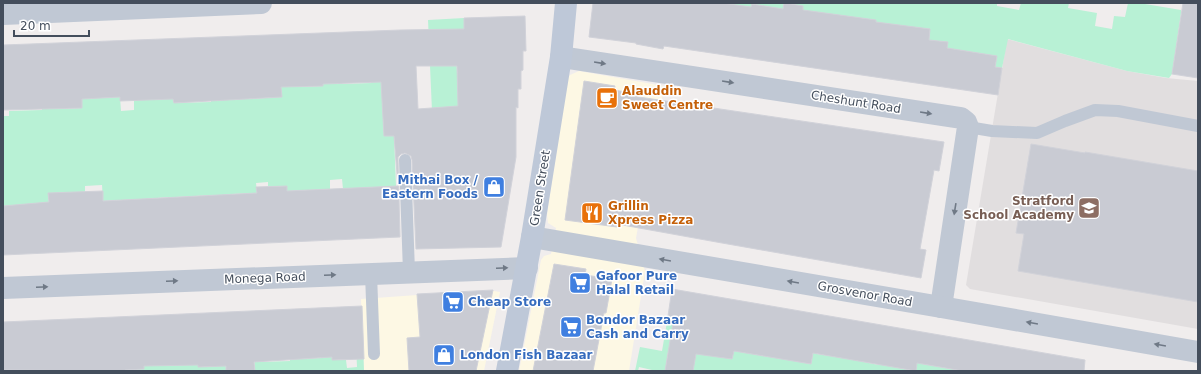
<svg xmlns="http://www.w3.org/2000/svg" width="1201" height="374" viewBox="0 0 1201 374" font-family="'DejaVu Sans',sans-serif">
	<style>
		.commercial { fill: #fdf8e4 }
		.education { fill: #e1dedf }
		.green { fill: #b8f1d5 }
		.building { fill: #c9cbd3; stroke: #d1d2d9; fill-rule: evenodd }
		.lines { fill: none; stroke-linecap: round; stroke-linejoin: round }
		.lane { stroke: #c0c8d4; stroke-width: 12 }
		.street { stroke: #c0c8d4; stroke-width: 22 }
		.secondary { stroke: #bec8d8; stroke-width: 22 }
		.oneway { fill: #6f7986 }
		.labels { text-anchor: middle; dominant-baseline: central; stroke-width: 3; stroke-linejoin: round; paint-order: stroke }
		.food-label { font-size: 12px; font-weight: bold; fill: #c56008; stroke: #fff; text-anchor: start }
		.street-label { font-size: 12px; fill: #444e5c; stroke: #fff }
		.shop-label { font-size: 12px; font-weight: bold; fill: #366cbe; stroke: #fff; text-anchor: start }
		.education-label { font-size: 12px; font-weight: bold; fill: #785e54; stroke: #fff; text-anchor: end }
	</style>
	<rect width="100%" height="100%" fill="#f0eded"/>
	<!-- commercial -->
	<g class="commercial">
		<path d="M 579,71 L 664,86 L 636,238 L 645,271 L 629,371 L 519,371 L 541,260 L 544,256 L 551,254 L 556,228 L 548,223 L 547,215 L 567,78 L 570,75 Z"/>
		<path d="M 488,290 L 500,292 L 484,371 L 364,371 L 361,299 Z"/>
	</g>
	<!-- education -->
	<path class="education" d="M 1007,39 L 1127,71 L 1166,78 L 1198,81 L 1198,329 L 970,289 L 966,285 Z"/>
	<!-- green -->
	<g class="green">
		<path d="M 722,3 L 784,3 L 782,18 L 776,8 L 752,4 L 748,29 Z"/>
		<path d="M 785,3 L 997,3 L 997,6 L 1019,10 L 1021,3 L 1047,3 L 1057,4 L 1057,3 L 1069,3 L 1068,8 L 1097,13 L 1095,26 L 1112,29 L 1114,16 L 1125,17 L 1128,3 L 1139,3 L 1181,10 L 1181,13 L 1172,74 L 1169,78 L 1127,71 L 1008,39 L 1002,68 L 995,67 L 997,56 L 947,48 L 947,42 L 929,40 L 930,29 L 913,27 L 874,33 L 876,20 L 862,18 L 858,46 L 848,44 L 852,17 L 840,15 L 802,15 L 803,6 Z"/>
		<path d="M 464,18 L 464,31 L 456,54 L 457,73 L 469,73 L 467,104 L 433,134 L 428,20 Z"/>
		<path d="M 382,68 L 384,136 L 394,136 L 396,186 L 343,189 L 342,179 L 330,180 L 330,189 L 287,191 L 286,186 L 268,186 L 268,182 L 256,183 L 257,193 L 232,194 L 232,206 L 213,195 L 176,197 L 177,218 L 169,219 L 168,197 L 147,199 L 141,220 L 140,199 L 103,201 L 102,185 L 85,186 L 85,197 L 58,193 L 48,193 L 49,204 L 3,206 L 3,116 L 9,116 L 9,111 L 42,110 L 42,92 L 63,91 L 64,109 L 82,108 L 81,79 L 102,98 L 120,97 L 121,111 L 134,110 L 134,92 L 173,99 L 174,103 L 211,102 L 211,99 L 248,85 L 249,99 L 281,97 L 281,72 L 303,87 L 323,86 L 322,71 L 343,84 L 371,83 L 371,69 Z"/>
		<path d="M 668,316 L 676,317 L 720,357 L 732,359 L 738,328 L 743,352 L 768,357 L 773,334 L 794,361 L 811,364 L 815,342 L 817,354 L 843,358 L 845,347 L 854,360 L 879,365 L 881,353 L 889,366 L 915,371 L 917,361 L 922,361 L 922,364 L 963,371 L 693,371 L 668,352 L 665,371 L 652,371 L 652,370 L 639,367 L 638,371 L 635,371 L 640,347 L 662,351 Z"/>
		<path d="M 331,335 L 332,360 L 346,360 L 347,368 L 357,367 L 356,344 L 363,343 L 364,371 L 255,371 L 253,338 L 259,338 L 261,362 L 290,361 L 289,337 L 296,359 L 321,358 L 320,336 Z"/>
		<path d="M 224,340 L 226,370 L 236,371 L 125,371 L 125,370 L 144,369 L 143,357 L 198,363 L 198,367 L 211,367 Z"/>
	</g>
	<!-- building -->
	<g class="building">
		<path d="M 593,3 L 722,3 L 751,7 L 752,4 L 783,9 L 784,3 L 785,3 L 803,6 L 803,10 L 876,20 L 876,22 L 930,29 L 929,40 L 948,42 L 947,48 L 997,56 L 995,67 L 1002,68 L 998,95 L 664,46 L 663,49 L 636,44 L 636,43 L 589,37 Z"/>
		<path d="M 1183,3 L 1198,3 L 1198,78 L 1172,74 Z"/>
		<path d="M 525,16 L 526,51 L 523,51 L 523,70 L 521,71 L 521,89 L 518,89 L 518,108 L 516,107 L 516,157 L 501,247 L 416,249 L 412,160 L 411,156 L 405,153 L 401,154 L 398,157 L 398,160 L 400,237 L 3,255 L 3,206 L 49,202 L 48,193 L 103,191 L 103,201 L 257,193 L 256,187 L 287,186 L 287,191 L 398,186 L 394,136 L 384,136 L 381,82 L 323,84 L 323,86 L 281,87 L 282,97 L 174,103 L 173,99 L 120,101 L 120,97 L 82,99 L 82,108 L 3,110 L 3,45 L 400,30 L 464,29 L 464,18 ZM 416,66 L 457,66 L 458,106 L 418,109 Z"/>
		<path d="M 584,81 L 615,86 L 614,90 L 632,93 L 632,96 L 944,142 L 939,171 L 934,170 L 920,249 L 926,250 L 921,278 L 722,243 L 617,224 L 617,227 L 565,220 Z"/>
		<path d="M 1031,144 L 1085,153 L 1085,152 L 1198,171 L 1198,302 L 1018,271 L 1024,234 L 1016,233 Z"/>
		<path d="M 554,264 L 586,269 L 585,275 L 612,279 L 606,313 L 604,313 L 593,371 L 533,371 Z"/>
		<path d="M 672,289 L 1085,360 L 1084,371 L 963,371 L 917,363 L 916,371 L 813,353 L 811,364 L 734,351 L 732,359 L 696,354 L 693,371 L 665,371 L 674,317 L 668,316 Z"/>
		<path d="M 493,290 L 476,371 L 409,371 L 407,338 L 420,337 L 417,294 Z"/>
		<path d="M 362,306 L 364,359 L 332,360 L 332,357 L 254,362 L 255,371 L 226,371 L 226,366 L 198,367 L 198,365 L 144,366 L 144,369 L 125,370 L 125,371 L 3,370 L 3,322 Z"/>
	</g>
	<g class="lines">
		<!-- lane -->
		<g class="lane">
			<path d="M 968,127 L 992,131 L 1037,133 L 1065,121 L 1095,110 L 1118,111 L 1198,126"/>
			<path d="M 405,160 L 409,272"/>
			<path d="M 371,274 L 374,354"/>
		</g>
		<!-- street -->
		<g class="street">
			<path d="M 3,14 L 261,3"/>
			<path d="M 561,57 L 961,118 L 966,122 L 968,127 L 941,307"/>
			<path d="M 532,237 L 941,307 L 1198,352"/>
			<path d="M 3,288 L 527,268"/>
		</g>
		<!-- secondary -->
		<path class="secondary" d="M 507,371 L 532,237 L 561,57 L 566,3"/>
	</g>
	<!-- one-way arrows -->
	<defs><path id="oneway-solid" d="M-6-.8H1V-3.2L6.5 0L1 3.2V.8H-6Z"/></defs>
	<g class="oneway">
		<use href="#oneway-solid" transform="translate(600 63) rotate(9)"/>
		<use href="#oneway-solid" transform="translate(728 82) rotate(9)"/>
		<use href="#oneway-solid" transform="translate(926 113) rotate(9)"/>
		<use href="#oneway-solid" transform="translate(955 209) rotate(99)"/>
		<use href="#oneway-solid" transform="translate(665 260) rotate(-170)"/>
		<use href="#oneway-solid" transform="translate(502 268) rotate(-2)"/>
		<use href="#oneway-solid" transform="translate(330 275) rotate(-2)"/>
		<use href="#oneway-solid" transform="translate(172 281) rotate(-2)"/>
		<use href="#oneway-solid" transform="translate(793 282) rotate(-170)"/>
		<use href="#oneway-solid" transform="translate(42 287) rotate(-2)"/>
		<use href="#oneway-solid" transform="translate(1032 323) rotate(-170)"/>
		<use href="#oneway-solid" transform="translate(1160 345) rotate(-170)"/>
	</g>
	<!-- icons -->
	<defs>
		<g id="cafe-square" transform="scale(1.15)"><rect x="-9" y="-9" width="18" height="18" rx="4" fill="#e8710a" stroke="#fff"/><path d="M-5.5-4.5H6V0H3Q3 3.5 0 3.5H-2.5Q-5.5 3.5-5.5 0ZM3-3.2v2h1.7v-2ZM-6 4.5H4V6H-6Z" fill="#fff"/></g>
		<g id="shop-square" transform="scale(1.15)"><rect x="-9" y="-9" width="18" height="18" rx="4" fill="#3f7fe0" stroke="#fff"/><path d="M-5-2.5h2.3a2.7 3.5 0 0 1 5.4 0H5L5.5 6h-11ZM-1.5-2.5h3a1.5 2.3 0 0 0-3 0Z" fill="#fff"/></g>
		<g id="school-square" transform="scale(1.15)"><rect x="-9" y="-9" width="18" height="18" rx="4" fill="#8d6e63" stroke="#fff"/><path d="M0-5L7-2L0 1L-7-2ZM-4 1L0 2.5L4 1V4Q0 6-4 4Z" fill="#fff"/></g>
		<g id="restaurant-square" transform="scale(1.15)"><rect x="-9" y="-9" width="18" height="18" rx="4" fill="#e8710a" stroke="#fff"/><path d="M-5-6h1v4h1v-4h1v4h1v-4h1v5L-1.5 .5V6h-2V.5L-5-1ZM5-6V6H3V1.5H1.5Q1.5-4 5-6Z" fill="#fff"/></g>
		<g id="supermarket-square" transform="scale(1.15)"><rect x="-9" y="-9" width="18" height="18" rx="4" fill="#3f7fe0" stroke="#fff"/><path d="M-6-5.5h2.5l.6 2H6L4.5 2H-2.5L-4.4-4H-6ZM-1.5 3.2a1.3 1.3 0 1 0 .1 0ZM3 3.2a1.3 1.3 0 1 0 .1 0Z" fill="#fff"/></g>
	</defs>
	<g fill-rule="evenodd">
		<use href="#cafe-square" x="607" y="98"/>
		<use href="#shop-square" x="494" y="187"/>
		<use href="#school-square" x="1089" y="208"/>
		<use href="#restaurant-square" x="592" y="213"/>
		<use href="#supermarket-square" x="580" y="283"/>
		<use href="#supermarket-square" x="453" y="302"/>
		<use href="#supermarket-square" x="571" y="327"/>
		<use href="#shop-square" x="444" y="355"/>
	</g>
	<g class="labels">
		<!-- food labels -->
		<g class="food-label">
			<text x="622" y="91">Alauddin<tspan x="622" dy="14">Sweet Centre</tspan></text>
			<text x="608" y="206">Grillin<tspan x="608" dy="14">Xpress Pizza</tspan></text>
		</g>
		<!-- street labels -->
		<g class="street-label">
			<text transform="translate(856 102) rotate(9)">Cheshunt Road</text>
			<text transform="translate(540 188) rotate(-81)">Green Street</text>
			<text transform="translate(265 278) rotate(-2)">Monega Road</text>
			<text transform="translate(865 294) rotate(10)">Grosvenor Road</text>
		</g>
		<!-- shop labels -->
		<g class="shop-label">
			<text x="478" y="180" text-anchor="end">Mithai Box /<tspan x="478" dy="14">Eastern Foods</tspan></text>
			<text x="596" y="276">Gafoor Pure<tspan x="596" dy="14">Halal Retail</tspan></text>
			<text x="468" y="302">Cheap Store</text>
			<text x="586" y="320">Bondor Bazaar<tspan x="586" dy="14">Cash and Carry</tspan></text>
			<text x="460" y="355">London Fish Bazaar</text>
		</g>
		<!-- education labels -->
		<g class="education-label">
			<text x="1074" y="201">Stratford<tspan x="1074" dy="14">School Academy</tspan></text>
		</g>
	</g>
	<!-- border -->
	<rect width="1201" height="374" fill="none" stroke="#444e5c" stroke-width="8"/>
	<!-- scale -->
	<path d="M14 30v6h75v-6" fill="none" stroke="#444e5c" stroke-width="2"/>
	<text x="20" y="30" font-size="12" fill="#444e5c" stroke="#ffffff" stroke-width="3" paint-order="stroke">20 m</text>
</svg>
